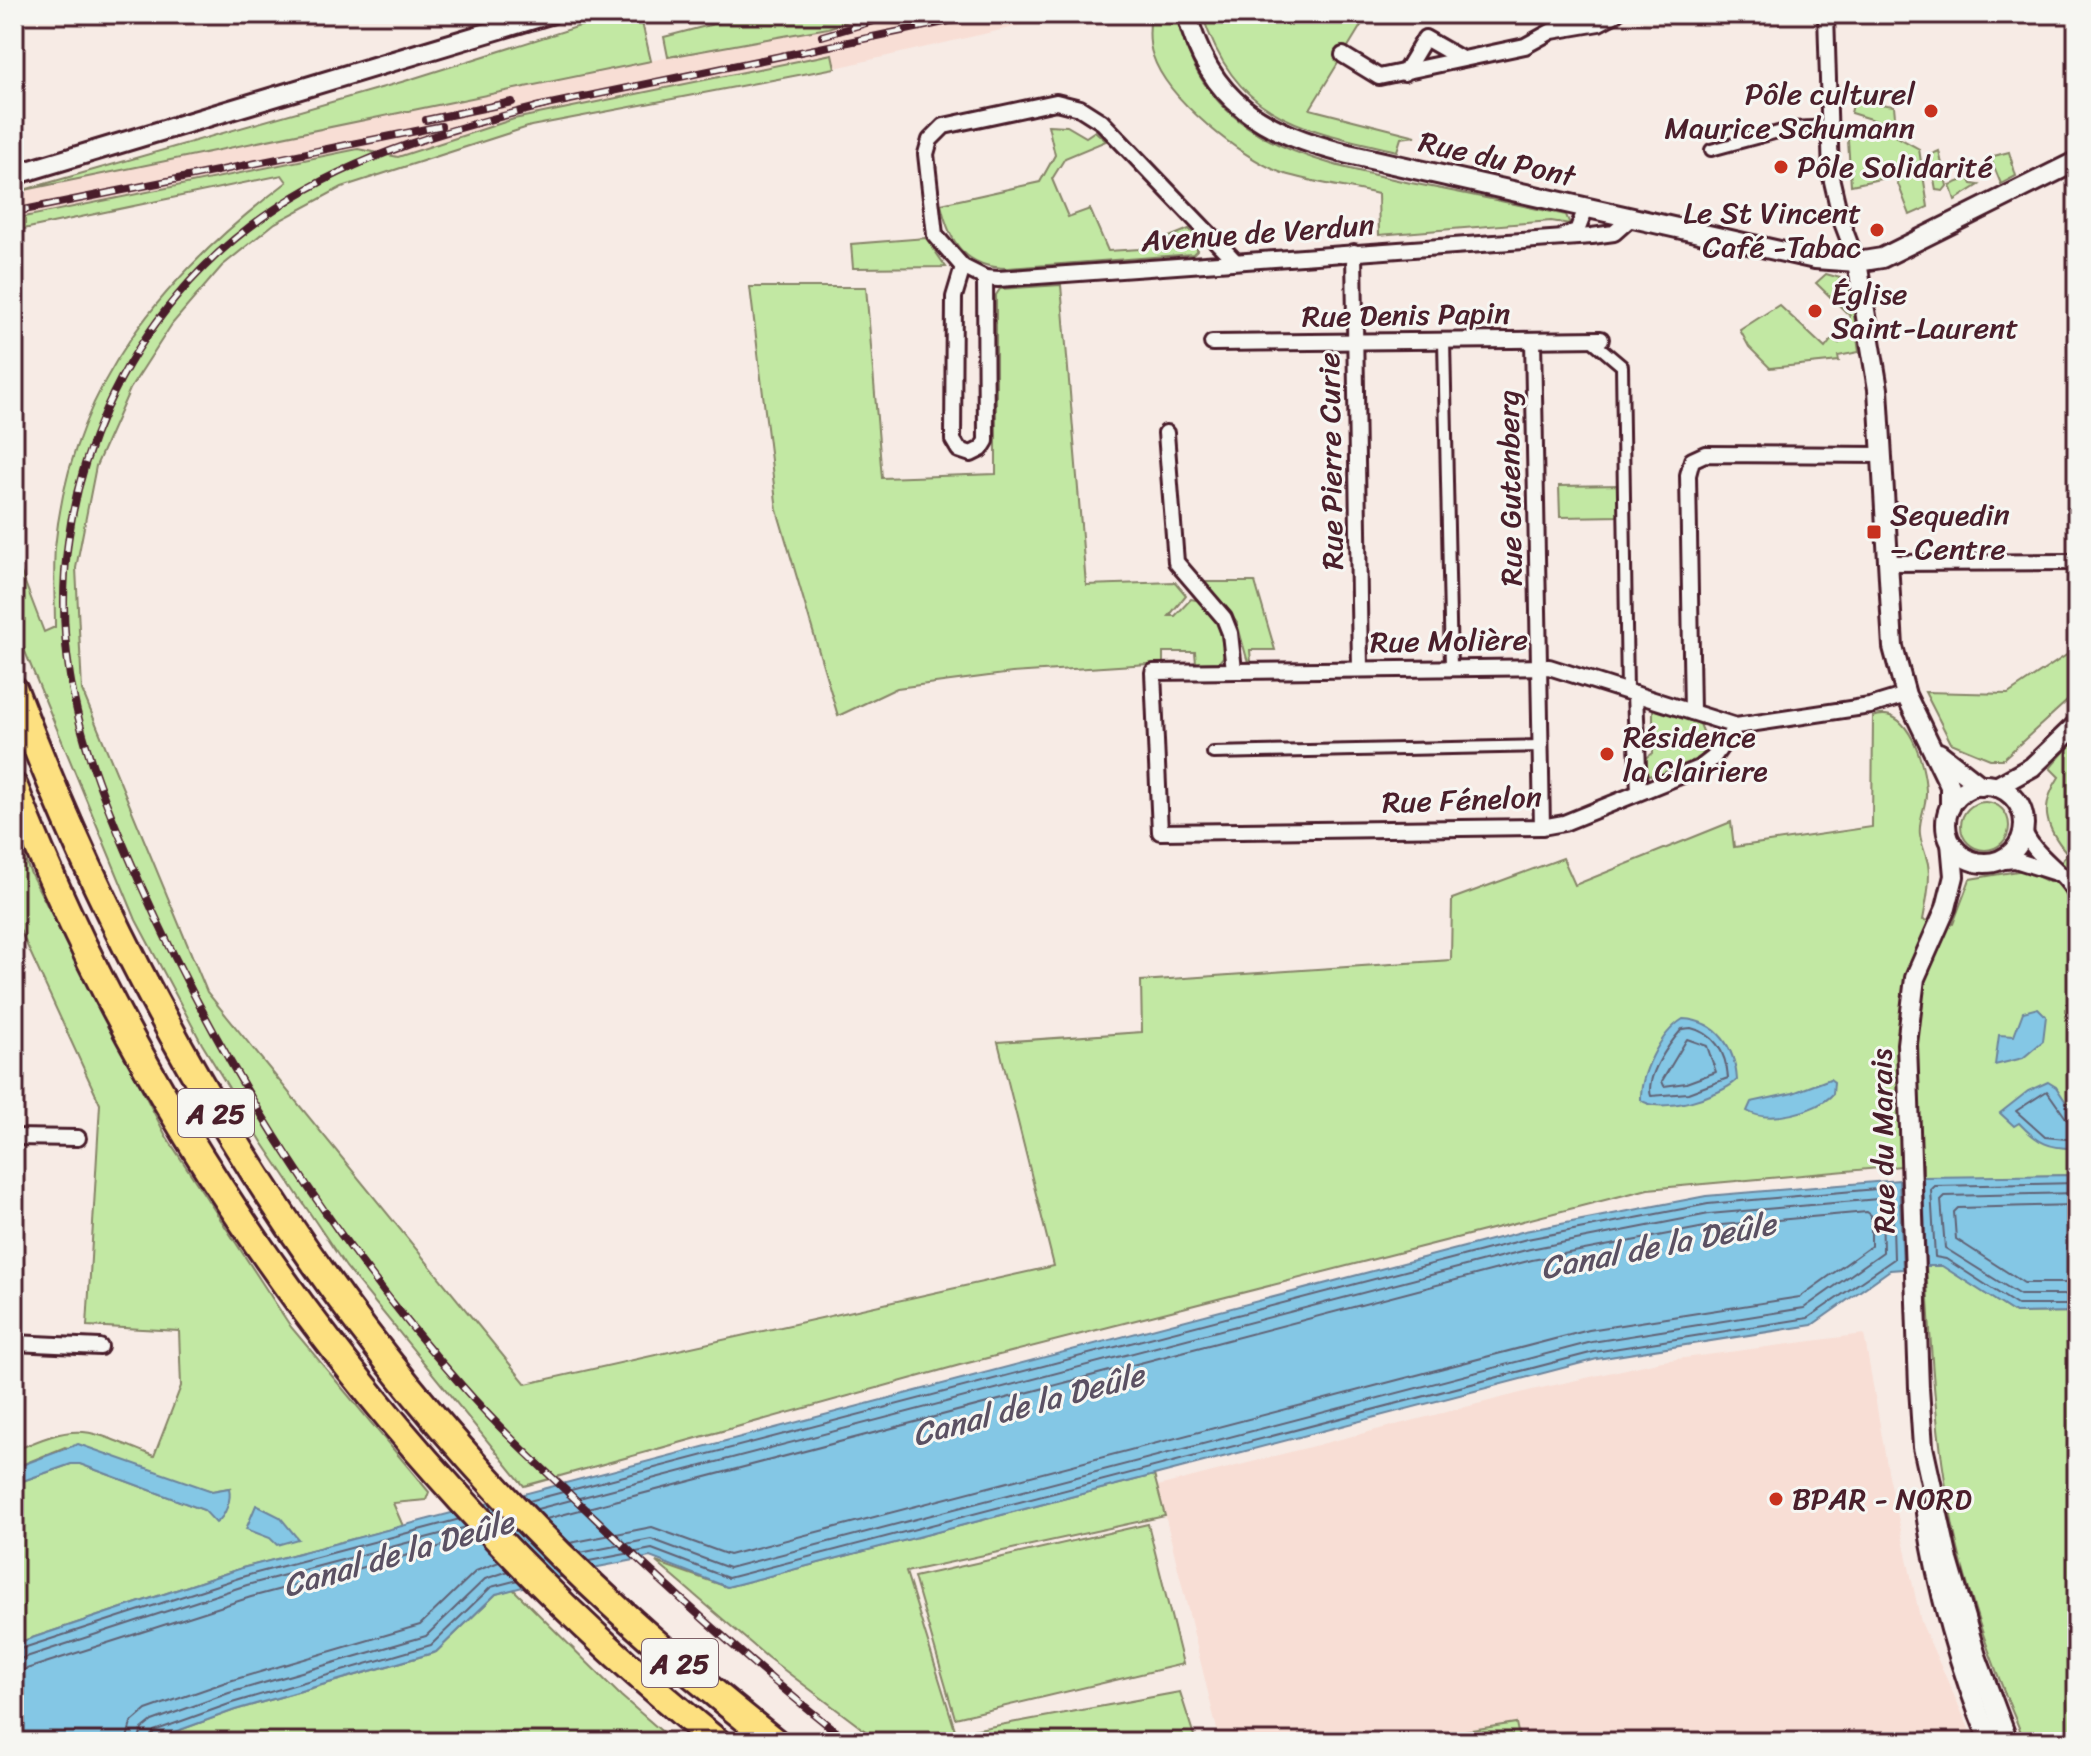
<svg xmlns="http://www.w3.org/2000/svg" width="2091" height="1756" viewBox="0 0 2091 1756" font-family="Sriracha,sans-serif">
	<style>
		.built { fill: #f8ded5 }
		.green { fill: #c2e8a3; stroke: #868467; stroke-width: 2 }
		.water { fill: #84c7e5; stroke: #6d849b; stroke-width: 2 }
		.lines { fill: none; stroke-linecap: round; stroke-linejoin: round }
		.shore { stroke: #616275; stroke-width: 2 }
		.pedestrian-casing { stroke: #4a1f2b; stroke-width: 16 }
		.minor-casing { stroke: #4a1f2b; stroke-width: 20 }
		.tertiary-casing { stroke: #4a1f2b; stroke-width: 24 }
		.motorway-casing { stroke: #4a1f2b; stroke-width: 32 }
		.pedestrian { stroke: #f6f6f2; stroke-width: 10 }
		.minor { stroke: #f6f6f2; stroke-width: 14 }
		.tertiary { stroke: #f6f6f2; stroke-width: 18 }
		.motorway { stroke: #fde080; stroke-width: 26 }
		.rail-casing { stroke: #4a1f2b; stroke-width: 8 }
		.rail { stroke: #f6f6f2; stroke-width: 5; stroke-dasharray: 15; stroke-linecap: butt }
		.poi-dot { fill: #c8321e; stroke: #f6f6f2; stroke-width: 3 }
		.labels { text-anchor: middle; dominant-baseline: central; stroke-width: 6; stroke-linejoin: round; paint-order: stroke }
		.shield { fill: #f6f6f2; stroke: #7e6067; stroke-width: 2 }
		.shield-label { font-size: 28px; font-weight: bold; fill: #4a1f2b }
		.poi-label { font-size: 30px; fill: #4a1f2b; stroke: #f6f6f2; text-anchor: start }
		.street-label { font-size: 30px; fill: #4a1f2b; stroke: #f6f6f2 }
		.water-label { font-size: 32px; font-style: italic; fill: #5b5163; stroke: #f6f6f2 }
	</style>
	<rect width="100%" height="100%" fill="#f7ebe5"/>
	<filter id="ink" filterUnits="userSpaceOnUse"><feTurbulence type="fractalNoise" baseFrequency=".0125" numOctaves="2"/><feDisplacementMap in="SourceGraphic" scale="16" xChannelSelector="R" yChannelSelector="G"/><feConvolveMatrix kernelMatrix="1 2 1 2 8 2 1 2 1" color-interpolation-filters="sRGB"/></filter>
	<g filter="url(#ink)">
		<!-- built -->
		<g class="built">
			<path d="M 869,14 L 1070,14 L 835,68 L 832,54 L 514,119 L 398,157 L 357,149 L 14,219 L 14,192 L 572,75 L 827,28 Z"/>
			<path d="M 1864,1334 L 1888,1471 L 1921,1622 L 1975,1742 L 1520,1742 L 1516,1723 L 1390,1742 L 1220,1742 L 1158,1486 L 1532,1390 L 1662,1361 Z"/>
		</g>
		<!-- green -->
		<g class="green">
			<path d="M 618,14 L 640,14 L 651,61 L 20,191 L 405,81 Z"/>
			<path d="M 752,14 L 869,14 L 828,28 L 668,57 L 664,37 Z"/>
			<path d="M 1151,14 L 1177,14 C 1201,138 1304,160 1411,183 C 1463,193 1515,204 1566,215 L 1570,224 L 1551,221 L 1379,235 L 1378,194 C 1347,187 1313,183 1282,173 C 1241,158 1167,99 1153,56 C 1148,43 1149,28 1151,14 Z"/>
			<path d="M 1202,14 L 1368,14 L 1310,109 L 1416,136 L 1401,138 L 1397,151 C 1300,129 1236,119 1202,14 Z"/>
			<path d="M 832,54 L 835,68 L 531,126 L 342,187 L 275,223 L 222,266 L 172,324 L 130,389 L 96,466 L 76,568 L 82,690 L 207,992 L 526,1384 L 1054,1266 L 998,1042 L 1142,1032 L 1141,981 L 1451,960 L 1452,899 L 1563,858 L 1575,885 L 1731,822 L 1734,847 L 1872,827 L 1873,717 C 1908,703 1925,764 1926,791 C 1927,806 1918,819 1920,834 C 1921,844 1926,854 1928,864 C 1931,881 1926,903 1923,920 L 1953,924 L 1970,879 L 2024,870 L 2049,882 L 2067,853 C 2045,827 2039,807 2059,777 L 2050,768 L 2077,737 L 2077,1175 L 1933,1178 L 1923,1177 L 1923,1164 L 1648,1189 L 960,1365 L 524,1486 L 346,1267 L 262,1142 L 202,1044 L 136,920 L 14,625 L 14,554 L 44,632 L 55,627 C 55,601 53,574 55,548 C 70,386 163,276 287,182 L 282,175 L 14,231 L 14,219 L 358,149 L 398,157 L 514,119 Z"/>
			<path d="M 1854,100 L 1894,106 L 1896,127 L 1851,113 Z"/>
			<path d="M 1048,125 L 1067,126 L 1086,137 L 1095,131 L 1106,141 L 1065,158 L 1052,179 L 1068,217 L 1090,209 L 1108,251 L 1140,249 L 1189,229 L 1197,237 L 1197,250 L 1193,254 L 1008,268 C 965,268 949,242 941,204 L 1040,182 L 1055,155 Z"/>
			<path d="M 1847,126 L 1892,134 L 1919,149 L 1928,207 L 1910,215 L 1895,176 L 1851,185 Z"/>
			<path d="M 1939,151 L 1947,186 L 1943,191 L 1936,190 L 1930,155 Z"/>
			<path d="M 2009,152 L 2016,176 L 2001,184 L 1990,157 Z"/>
			<path d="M 1969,178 L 1972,184 L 1979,185 L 1955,200 L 1950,185 Z"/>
			<path d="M 926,238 L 946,267 L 853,268 L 851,244 Z"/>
			<path d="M 1826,274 L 1840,278 L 1850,286 L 1859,352 L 1838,356 L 1839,361 L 1770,368 L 1749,347 L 1740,330 L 1779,305 L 1825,348 L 1832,339 L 1839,343 L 1850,316 L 1816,283 Z"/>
			<path d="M 1061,285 L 1086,585 L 1175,582 L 1186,595 L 1169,616 L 1175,616 L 1191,599 L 1201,601 L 1218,623 L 1225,655 L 1219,662 L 1196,663 L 1195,652 L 1163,652 L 1163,663 L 1012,673 L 897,688 L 838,716 L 777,510 L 750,287 L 866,287 L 882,478 L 996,474 L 996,295 L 1000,289 Z"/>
			<path d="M 1621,485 L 1622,516 L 1560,517 L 1559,486 Z"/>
			<path d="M 1204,582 L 1255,582 L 1275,650 L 1250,650 L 1251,662 L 1247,659 L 1237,623 Z"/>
			<path d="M 2077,648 L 2077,692 L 2003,759 L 1990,759 L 1951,743 L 1925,692 L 2008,694 Z"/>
			<path d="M 1653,708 L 1700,724 L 1708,743 L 1701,757 L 1656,777 L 1647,774 L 1641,762 L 1653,753 Z"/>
			<circle cx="1985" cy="826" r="24"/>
			<path d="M 14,834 L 31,874 L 166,1136 L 291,1327 L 429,1492 L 426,1500 L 393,1503 L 403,1526 L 242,1568 L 14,1644 L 14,1484 L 71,1464 L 80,1464 L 204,1510 L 229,1488 L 212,1491 L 65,1447 L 14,1468 L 14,1451 C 82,1420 87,1430 154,1456 L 181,1386 L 179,1331 L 87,1326 L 100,1104 L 14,917 Z"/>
			<path d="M 1942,1265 L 2015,1313 L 2077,1312 L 2077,1742 L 2025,1742 C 1994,1670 1965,1593 1951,1516 C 1935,1433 1931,1349 1926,1266 Z"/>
			<path d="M 1154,1475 L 1165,1516 L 906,1572 L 956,1733 L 1180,1692 L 1196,1742 L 880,1742 L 767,1657 L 656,1562 L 727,1587 Z"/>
			<path d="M 1148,1524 L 1183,1664 L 955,1718 L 914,1577 Z"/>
			<path d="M 513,1589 L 621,1696 L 674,1742 L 147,1742 L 235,1710 L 436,1652 L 496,1594 Z"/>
			<path d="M 1516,1723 L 1520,1742 L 1427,1742 L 1426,1737 Z"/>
		</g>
		<!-- water -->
		<g class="water">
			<path d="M 2038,1008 L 2046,1016 L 2043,1041 L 2023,1058 L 1995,1065 L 1999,1035 L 2014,1036 L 2023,1012 Z"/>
			<path d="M 1683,1019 C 1718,1021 1735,1048 1737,1080 C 1721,1096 1659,1115 1641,1100 C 1640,1075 1660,1033 1683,1019 Z"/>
			<path d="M 1830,1079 L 1834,1082 L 1833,1094 C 1817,1112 1768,1124 1747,1111 L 1751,1102 L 1793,1093 Z"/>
			<path d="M 2048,1082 L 2056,1087 L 2077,1119 L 2077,1148 C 2049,1149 2038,1143 2019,1123 L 2014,1126 L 2000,1113 L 2028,1091 Z"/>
			<path d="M 2077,1175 L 2077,1312 L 2015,1313 L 1942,1266 L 1926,1266 L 1923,1177 Z"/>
			<path d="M 1899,1180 L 1903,1269 L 1890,1270 L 1812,1325 L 1597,1359 L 727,1587 L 650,1557 L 598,1567 L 496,1594 L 436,1652 L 235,1710 L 147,1742 L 14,1742 L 14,1644 L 242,1568 L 1525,1231 L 1706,1196 Z"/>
			<path d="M 78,1444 L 212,1491 L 229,1488 C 232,1499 225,1517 216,1523 L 204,1510 L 80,1464 L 71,1464 L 14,1484 L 14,1468 Z"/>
			<path d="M 256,1505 L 280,1517 L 298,1539 L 277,1545 L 270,1538 L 246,1529 Z"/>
		</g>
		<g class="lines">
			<!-- shore -->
			<g class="shore">
				<path d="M 1691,1028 C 1716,1034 1726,1053 1728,1078 L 1688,1093 L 1651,1096 C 1645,1077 1669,1044 1682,1029 Z"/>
				<path d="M 1687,1039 L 1707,1046 L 1716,1072 L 1686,1083 L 1664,1086 L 1662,1081 Z"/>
				<path d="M 2077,1124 L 2068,1121 L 2047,1091 L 2016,1111 L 2045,1137 L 2077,1140"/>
				<path d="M 2077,1183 L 1935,1186 L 1931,1190 L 1935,1257 L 1946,1259 L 2017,1305 L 2077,1305"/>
				<path d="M 2077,1193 L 1945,1196 L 1941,1200 L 1945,1248 L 2020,1295 L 2077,1295"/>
				<path d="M 2077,1205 L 1958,1208 L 1954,1212 L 1956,1239 L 2024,1283 L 2077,1283"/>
				<path d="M 529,1501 L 1527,1239 L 1708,1204 L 1888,1188 L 1892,1191 L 1894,1259 L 1808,1318 L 1594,1352 L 728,1578 L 652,1549 L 589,1561"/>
				<path d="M 537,1509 L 1530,1249 L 1709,1214 L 1878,1199 L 1882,1202 L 1883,1252 L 1804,1308 L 1592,1342 L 729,1568 L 651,1539 L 580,1553"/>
				<path d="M 546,1519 L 1532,1260 L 1710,1226 L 1867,1212 L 1871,1215 L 1871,1246 L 1800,1297 L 1589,1330 L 729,1555 L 652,1527 L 570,1543"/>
				<path d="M 14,1651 L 245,1576 L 460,1519"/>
				<path d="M 14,1661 L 247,1585 L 467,1527"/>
				<path d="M 14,1673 L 251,1597 L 476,1537"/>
				<path d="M 126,1742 L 131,1723 L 146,1710 L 226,1682 L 420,1625 L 476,1571 L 499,1562"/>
				<path d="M 138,1742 L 142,1729 L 152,1721 L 229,1693 L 426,1636 L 485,1579 L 509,1571"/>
				<path d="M 148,1742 L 154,1731 L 232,1703 L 431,1645 L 491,1587 L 518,1580"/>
			</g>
			<!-- pedestrian casing -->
			<g class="pedestrian-casing">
				<g id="pedestrian">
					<path d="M 1711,150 L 1793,128 L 1830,126"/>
					<path d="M 1590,339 L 1622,366 L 1627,691"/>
					<path d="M 1444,341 L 1451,667"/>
					<path d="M 1213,753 L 1541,746"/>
				</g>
			</g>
			<!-- minor casing -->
			<g class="minor-casing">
				<g id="minor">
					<path d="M 1826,14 L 1831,177 L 1841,220 L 1857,262"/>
					<path d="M 1343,55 L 1379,77 L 1525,46 L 1552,31 L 1599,23 L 1616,14"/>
					<path d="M 1404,73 L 1425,38 L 1460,58"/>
					<path d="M 1565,235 L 1577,231 L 1586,208"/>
					<path d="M 1354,252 L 1360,669"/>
					<path d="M 1235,261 L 1102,122 L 1080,108 L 1056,102 L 944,126 L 930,140 L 926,154 L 935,235 L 963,267 L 985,278 L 998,279 L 1592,236 L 1614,233 L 1631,218"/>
					<path d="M 963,267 L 954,297 L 953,440 L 959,450 L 971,454 L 981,449 L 986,441 L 985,278"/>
					<path d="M 1533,340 L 1542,827"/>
					<path d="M 1212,343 L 1601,339"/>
					<path d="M 1166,433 L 1176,562 L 1224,618 L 1230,633 L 1234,670"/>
					<path d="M 1887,563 L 2077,562"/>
					<path d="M 1635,694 L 1639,792"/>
					<path d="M 1692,712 L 1688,475 L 1692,460 L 1705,454 L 1882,455"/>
					<path d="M 1736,726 L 1713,758 L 1700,768 L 1564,823 L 1542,827 L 1160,832 L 1153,672 L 1549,667 L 1736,726 L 1870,706 L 1906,695"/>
					<path d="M 2023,829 C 2034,857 2064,870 2077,896"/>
					<path d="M 1995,862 L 2015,860 L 2056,873"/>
					<path d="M 14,1137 L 78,1138"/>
					<path d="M 14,1343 L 100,1347"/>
				</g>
			</g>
			<!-- tertiary casing -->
			<g class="tertiary-casing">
				<g id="tertiary">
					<path d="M 1187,14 C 1209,103 1265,133 1348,154 L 1815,259 L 1857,262 L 1882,258 L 2077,161"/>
					<path d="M 14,175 L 550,14"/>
					<path d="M 1857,262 L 1878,389 L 1893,647 L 1906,695 L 1950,786 L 1950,808"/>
					<path d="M 1939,753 L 1981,786"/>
					<circle cx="1985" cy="824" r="39"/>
					<path d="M 1996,787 L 2032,767 L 2077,724"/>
					<path d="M 1951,843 L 1954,876 L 1946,908 L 1915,978 L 1907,1044 L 1919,1388 L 1923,1447 L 1948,1560 L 1976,1656 L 2008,1742"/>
					<path d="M 1926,1513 C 1938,1593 1959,1667 1990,1742"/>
				</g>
			</g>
			<!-- motorway casing -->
			<g class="motorway-casing">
				<g id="motorway">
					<path d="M 14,690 C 131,998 302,1289 533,1527 C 608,1605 691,1675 775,1742"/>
					<path d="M 14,787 C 159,1159 409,1490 717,1742"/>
				</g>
			</g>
			<!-- pedestrian -->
			<use href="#pedestrian" class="pedestrian"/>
			<!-- minor -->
			<use href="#minor" class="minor"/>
			<!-- tertiary -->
			<use href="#tertiary" class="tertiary"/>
			<!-- motorway -->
			<use href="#motorway" class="motorway"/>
			<!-- rail casing -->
			<g class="rail-casing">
				<g id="rail">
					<path d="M 822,36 L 897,14"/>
					<path d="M 546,105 C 456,127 359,154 281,205 C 125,305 40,493 70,676 C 81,748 111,817 140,883 C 222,1067 330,1237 463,1387 C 504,1434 550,1475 595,1518 C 677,1597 760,1672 849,1742"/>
					<path d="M 536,107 L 983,14"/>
					<path d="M 426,120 L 512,102"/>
					<path d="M 14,212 L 441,126"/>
				</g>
			</g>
			<!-- rail -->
			<use href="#rail" class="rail"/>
		</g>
	</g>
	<!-- markers -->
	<g class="poi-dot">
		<circle cx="1931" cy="111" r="8"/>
		<circle cx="1781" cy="167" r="8"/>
		<circle cx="1877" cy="230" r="8"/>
		<circle cx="1815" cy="311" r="8"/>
		<rect x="1866" y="524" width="16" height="16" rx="4"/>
		<circle cx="1607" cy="754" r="8"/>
		<circle cx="1776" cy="1499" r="8"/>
	</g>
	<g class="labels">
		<!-- shield labels -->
		<g class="shield">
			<rect x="178" y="1089" width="76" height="48" rx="6"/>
			<rect x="642" y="1639" width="76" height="48" rx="6"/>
		</g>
		<g class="shield-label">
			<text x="216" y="1113">A 25</text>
			<text x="680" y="1663">A 25</text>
		</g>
		<!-- poi labels -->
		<g class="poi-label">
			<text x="1915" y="94" text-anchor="end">Pôle culturel<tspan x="1915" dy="34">Maurice Schumann</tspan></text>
			<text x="1797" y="167">Pôle Solidarité</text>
			<text x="1861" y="213" text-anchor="end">Le St Vincent<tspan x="1861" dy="34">Café -Tabac</tspan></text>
			<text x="1831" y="294">Église<tspan x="1831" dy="34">Saint-Laurent</tspan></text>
			<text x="1890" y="515">Sequedin<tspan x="1890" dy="34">– Centre</tspan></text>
			<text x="1623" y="737">Résidence<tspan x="1623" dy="34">la Clairiere</tspan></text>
			<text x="1792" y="1499">BPAR - NORD</text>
		</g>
		<!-- street labels -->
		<g class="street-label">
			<text transform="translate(1497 159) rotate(13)">Rue du Pont</text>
			<text transform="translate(1258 233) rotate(-4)">Avenue de Verdun</text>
			<text transform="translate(1406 315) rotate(-1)">Rue Denis Papin</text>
			<text transform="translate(1331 461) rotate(-91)">Rue Pierre Curie</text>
			<text transform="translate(1510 488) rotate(-91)">Rue Gutenberg</text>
			<text transform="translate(1449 641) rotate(-1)">Rue Molière</text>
			<text transform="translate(1462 800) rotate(-2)">Rue Fénelon</text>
			<text transform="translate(1883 1141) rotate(-91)">Rue du Marais</text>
		</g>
		<!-- water labels -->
		<g class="water-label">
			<text transform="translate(1658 1246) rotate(-11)">Canal de la Deûle</text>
			<text transform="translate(1028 1405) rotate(-15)">Canal de la Deûle</text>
			<text transform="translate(398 1554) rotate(-16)">Canal de la Deûle</text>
		</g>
	</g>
	<!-- margin -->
	<rect width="2091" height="1756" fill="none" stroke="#f6f6f2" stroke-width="48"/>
	<rect x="24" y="24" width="2043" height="1708" fill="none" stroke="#4a1f2b" stroke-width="3" filter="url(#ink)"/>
</svg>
